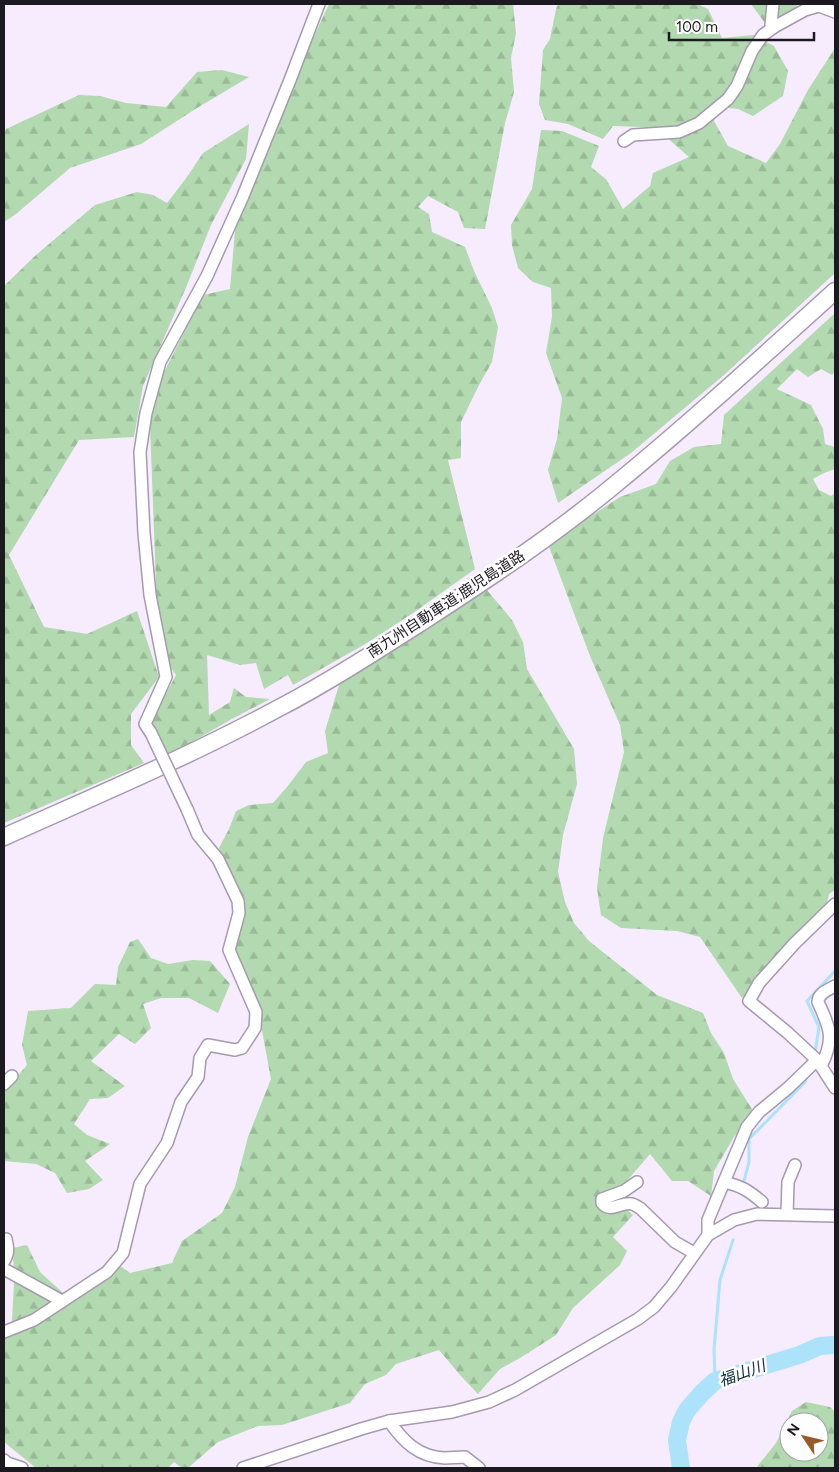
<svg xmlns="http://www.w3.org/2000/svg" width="839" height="1472" viewBox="0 0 839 1472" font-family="Figtree,'Noto Sans JP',sans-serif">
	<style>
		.forest { fill: url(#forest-firs); fill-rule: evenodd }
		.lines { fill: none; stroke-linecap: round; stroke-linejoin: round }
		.stream { stroke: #ade2fb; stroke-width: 3 }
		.river { stroke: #ade2fb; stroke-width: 18 }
		.minor-casing { stroke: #a59aae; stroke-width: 14 }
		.highway-casing { stroke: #a59aae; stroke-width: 19 }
		.minor { stroke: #fff; stroke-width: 11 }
		.highway { stroke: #fff; stroke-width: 16 }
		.minor-bridge-casing { stroke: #a59aae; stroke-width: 14; stroke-linecap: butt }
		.minor-bridge { stroke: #fff; stroke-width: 11 }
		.labels { text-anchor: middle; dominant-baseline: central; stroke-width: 5; stroke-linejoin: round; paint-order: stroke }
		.street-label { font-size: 15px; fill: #1d1921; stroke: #fefefe }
		.water-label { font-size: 16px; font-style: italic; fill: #0d2d3b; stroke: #fefefe }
	</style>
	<defs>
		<pattern id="forest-firs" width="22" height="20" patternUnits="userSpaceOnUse" patternTransform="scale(1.25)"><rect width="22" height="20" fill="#b2d9af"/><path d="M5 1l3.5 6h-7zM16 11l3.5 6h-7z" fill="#99ba96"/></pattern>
	</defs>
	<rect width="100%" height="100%" fill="#f6ecfe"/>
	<!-- forest -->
	<g class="forest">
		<path d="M 329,4 L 513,4 L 516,33 L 511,58 L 514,92 L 505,123 L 485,229 L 464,228 L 458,212 L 428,196 L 418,207 L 429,214 L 432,232 L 465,247 L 474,271 L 492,308 L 498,327 L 492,362 L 479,385 L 461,422 L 461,458 L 448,460 L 475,569 L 416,611 L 367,643 L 293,685 L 288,675 L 264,689 L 256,663 L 240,665 L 207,655 L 209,715 L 230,702 L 234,688 L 246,697 L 270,699 L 230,720 L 166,757 L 150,724 L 176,675 L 167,663 L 158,638 L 150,425 L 160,380 L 203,295 L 230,289 L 235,231 L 268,135 Z"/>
		<path d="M 558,4 L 697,4 L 708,9 L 722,38 L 753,35 L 774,46 L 788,71 L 783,96 L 753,116 L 738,109 L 719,107 L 714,121 L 728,146 L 766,163 L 780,144 L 808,90 L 835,48 L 835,273 L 724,375 L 631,453 L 558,503 L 548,470 L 557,439 L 562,398 L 546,353 L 552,317 L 551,288 L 533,282 L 518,268 L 512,245 L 511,225 L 532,189 L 541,130 L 562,131 L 599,146 L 591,167 L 606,179 L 623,209 L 650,186 L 653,173 L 689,157 L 665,136 L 644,127 L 613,126 L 603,139 L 568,124 L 545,120 L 539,104 L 543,50 L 550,39 L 556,9 Z"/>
		<path d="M 751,4 L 797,4 L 795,16 L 765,23 Z"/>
		<path d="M 222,70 L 249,77 L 197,108 L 141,144 L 70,168 L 16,214 L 4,222 L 4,136 L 6,129 L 79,95 L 100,96 L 126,103 L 166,107 L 197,72 Z"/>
		<path d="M 249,124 L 246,159 L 211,225 L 187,285 L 143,386 L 134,437 L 79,440 L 9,555 L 44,627 L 87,634 L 137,611 L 159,677 L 131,714 L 131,745 L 144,763 L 4,823 L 4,286 L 36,255 L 95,205 L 137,192 L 153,195 L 167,203 L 187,177 L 203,153 Z"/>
		<path d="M 835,313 L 835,371 L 832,375 L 821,369 L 808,377 L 797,369 L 777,389 L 811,405 L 823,429 L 825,444 L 835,447 L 835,469 L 824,473 L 813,479 L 819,490 L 831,496 L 835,493 L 835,890 L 829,894 L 825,913 L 784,952 L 742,998 L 700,937 L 677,931 L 621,928 L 601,915 L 597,888 L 603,838 L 624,752 L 620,725 L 590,656 L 548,544 L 620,497 L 656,484 L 670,461 L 694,447 L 721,444 L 724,415 Z"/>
		<path d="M 486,589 L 512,620 L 523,642 L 527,669 L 574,749 L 577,784 L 563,835 L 558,872 L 565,902 L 574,923 L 589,941 L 657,995 L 703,1013 L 711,1033 L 724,1053 L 733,1079 L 755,1114 L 734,1137 L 714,1171 L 711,1196 L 688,1181 L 672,1181 L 650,1154 L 613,1197 L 633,1215 L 613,1237 L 627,1251 L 620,1265 L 573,1308 L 556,1335 L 520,1358 L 500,1369 L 478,1394 L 460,1375 L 439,1350 L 396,1364 L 386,1375 L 365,1384 L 350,1403 L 282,1425 L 258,1426 L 218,1442 L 188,1468 L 182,1468 L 174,1462 L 168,1468 L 36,1468 L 4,1442 L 4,1334 L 12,1321 L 14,1282 L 13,1248 L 27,1245 L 40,1272 L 64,1294 L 112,1260 L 130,1273 L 172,1263 L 182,1241 L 222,1213 L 235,1187 L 248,1137 L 271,1079 L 261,1025 L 235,976 L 227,957 L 236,923 L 231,883 L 219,848 L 229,829 L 236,811 L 249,805 L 273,803 L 287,787 L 306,762 L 328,753 L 325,731 L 339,685 L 434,624 Z"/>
		<path d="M 138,939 L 151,958 L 168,964 L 193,960 L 210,961 L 230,984 L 218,1013 L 189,998 L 161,998 L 143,1004 L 151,1028 L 135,1044 L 119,1034 L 91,1061 L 125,1086 L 108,1098 L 90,1099 L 74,1124 L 87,1135 L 110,1144 L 85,1161 L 103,1180 L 89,1189 L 67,1193 L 55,1173 L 36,1164 L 4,1161 L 4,1092 L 27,1065 L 22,1045 L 28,1011 L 71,1008 L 95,984 L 116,985 L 118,967 L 130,942 Z"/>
		<path d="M 806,1402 L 830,1407 L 835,1412 L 835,1468 L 756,1468 L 776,1443 L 792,1411 ZM 789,1422 L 819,1422 L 819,1452 L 789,1452 Z"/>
	</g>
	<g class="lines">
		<!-- stream -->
		<g class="stream">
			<path d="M 815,1053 L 819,1027 L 807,1001 L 835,971"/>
			<path d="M 744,1181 L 749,1162 L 749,1139 L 805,1082 L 806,1079"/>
			<path d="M 715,1381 L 714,1350 L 720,1280 L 733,1240"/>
		</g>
		<!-- river -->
		<path class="river" d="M 681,1468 L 677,1440 L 681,1422 L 687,1410 L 703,1392 L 715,1381 L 799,1355 L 820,1346 L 835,1345"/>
		<!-- minor casing -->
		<g class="minor-casing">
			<g id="minor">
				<path d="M 773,4 L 771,25 L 774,27 L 805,10 L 819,6 L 835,12"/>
				<path d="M 624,141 L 633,135 L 679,132 L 699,123 L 728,99 L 737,86 L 752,51 L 763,35 L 774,27"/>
				<path d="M 151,733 L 145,724 L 166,677 L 150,595 L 144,533 L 140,452 L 146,413 L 160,362 L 207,276 L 243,196 L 290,80 L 319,4"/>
				<path d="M 835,904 L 794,944 L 759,983 L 749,1001 L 788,1033 L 817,1060 L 835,1088"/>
				<path d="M 821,1066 C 835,1039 830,1028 818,1002 C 818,993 828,990 835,986"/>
				<path d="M 4,1084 L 12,1076"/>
				<path d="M 637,1182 L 624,1191 L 602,1199 L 602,1203 C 610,1214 622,1201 632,1204 C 634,1204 639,1208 640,1208 L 675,1242 L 694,1253"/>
				<path d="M 724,1182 C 741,1186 748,1190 762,1202"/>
				<path d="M 787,1214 L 788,1182 L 795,1165"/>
				<path d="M 708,1235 L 708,1220 L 747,1127 L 759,1112 L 788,1088 L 817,1060"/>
				<path d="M 4,1261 C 9,1253 8,1248 6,1239"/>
				<path d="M 4,1269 L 62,1301"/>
				<path d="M 4,1332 L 34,1320 L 107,1272 L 123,1253 L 140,1184 L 167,1143 L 181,1102 L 198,1077 L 200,1058 L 208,1045 L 235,1050 L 242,1048 L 255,1028 L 256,1012 L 229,950 L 239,913 L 238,901 L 218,859 L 198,835 L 187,809"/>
				<path d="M 389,1421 C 403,1441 418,1457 445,1458 C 451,1458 458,1457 465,1457 L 479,1468"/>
				<path d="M 4,1460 L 7,1463 L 22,1468"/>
				<path d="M 243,1468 L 361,1429 L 389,1421 L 452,1412 L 489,1402 L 515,1390 L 638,1319 L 654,1307 L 671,1287 L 708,1235 L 734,1220 L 757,1214 L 835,1216"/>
			</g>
		</g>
		<!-- highway casing -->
		<g class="highway-casing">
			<path id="highway" d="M 4,837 C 95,796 188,757 277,709 C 329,682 378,650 428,618 C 491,577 554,535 612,487 C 689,424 762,357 835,291"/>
		</g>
		<!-- minor -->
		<use href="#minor" class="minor"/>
		<!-- highway -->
		<use href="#highway" class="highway"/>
		<!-- minor-bridge casing -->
		<g class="minor-bridge-casing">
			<path id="minor-bridge" d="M 151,733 L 187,809"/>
		</g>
		<!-- minor-bridge -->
		<use href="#minor-bridge" class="minor-bridge"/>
	</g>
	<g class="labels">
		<!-- street labels -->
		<g class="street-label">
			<text transform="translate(446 604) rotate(-33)">南九州自動車道;鹿児島道路</text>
		</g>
		<!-- water labels -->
		<g class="water-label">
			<text transform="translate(742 1373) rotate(-20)">福山川</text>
		</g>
	</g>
	<!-- border -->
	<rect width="839" height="1472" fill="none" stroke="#1d1921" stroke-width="10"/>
	<!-- north arrow -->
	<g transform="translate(804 1437) rotate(305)"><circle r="24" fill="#fefefe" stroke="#a4a2a6"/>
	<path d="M0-4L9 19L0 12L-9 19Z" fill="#9b5927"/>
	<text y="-8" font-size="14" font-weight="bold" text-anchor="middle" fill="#1d1921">N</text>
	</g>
	<!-- scale -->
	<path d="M669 32v8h145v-8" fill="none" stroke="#1d1921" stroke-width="2.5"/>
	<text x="676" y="32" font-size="15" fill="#1d1921" stroke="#fefefe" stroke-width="4" paint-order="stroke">100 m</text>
</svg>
